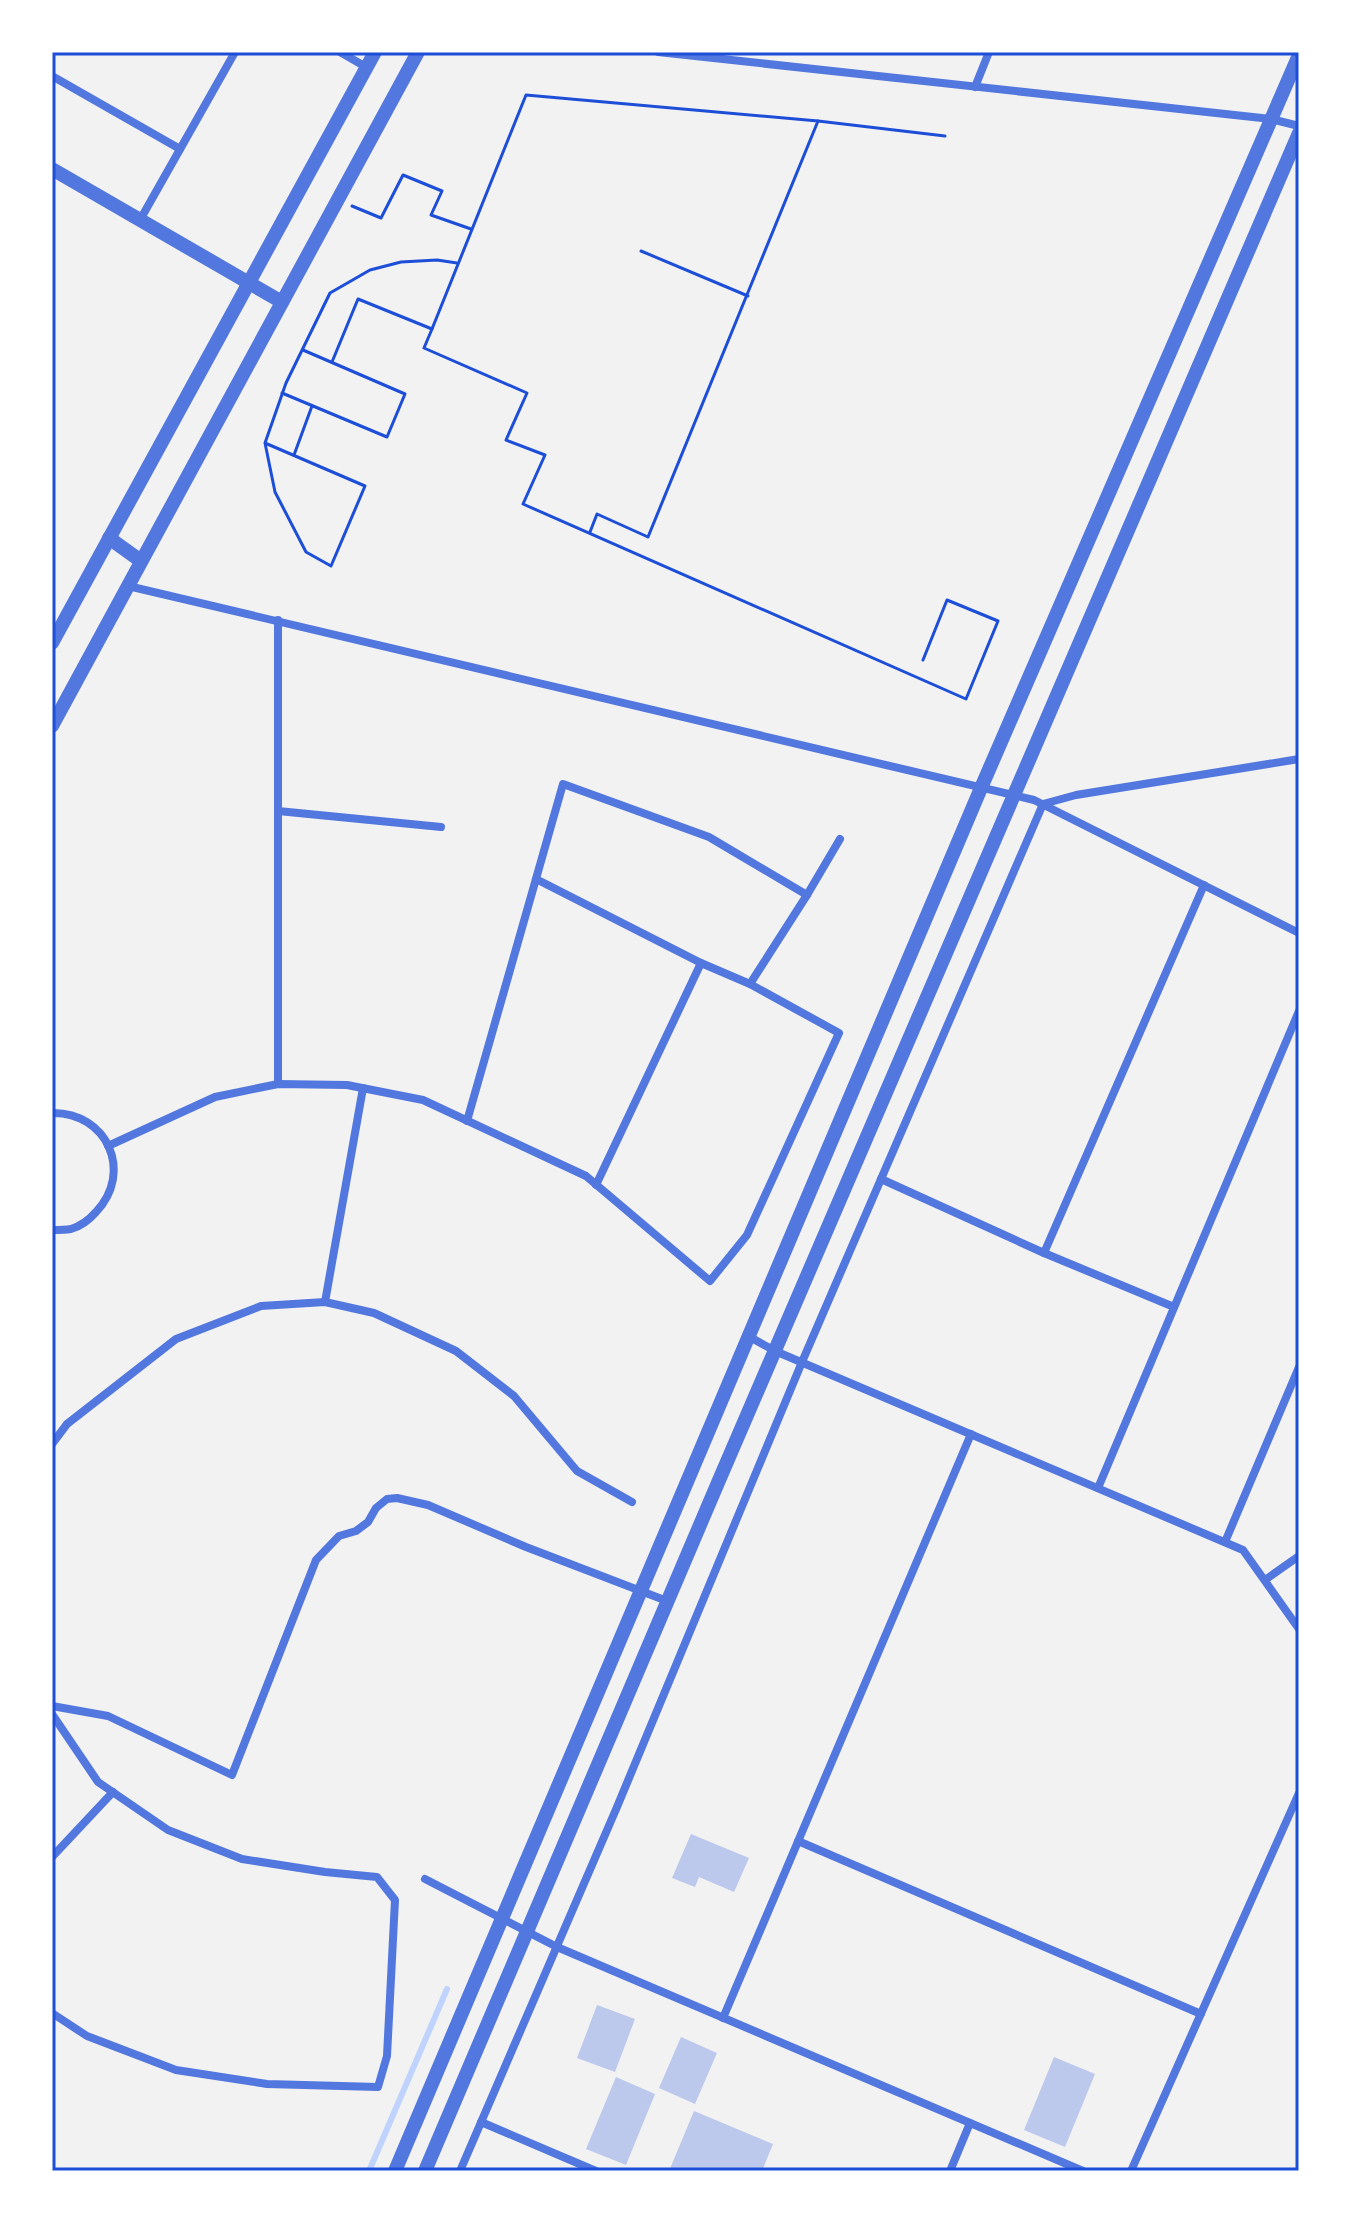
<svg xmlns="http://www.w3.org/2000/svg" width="1351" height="2223" viewBox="0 0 1351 2223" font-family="'Golos Text',sans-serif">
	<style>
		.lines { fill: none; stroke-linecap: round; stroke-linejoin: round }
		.stream { stroke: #bfd3fe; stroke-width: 6 }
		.building { fill: #bdc9ec }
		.path { stroke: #1d4ed8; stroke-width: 3 }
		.minor { stroke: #5277de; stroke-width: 8 }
		.tertiary { stroke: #5277de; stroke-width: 14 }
		.neatline { fill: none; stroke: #1d4ed8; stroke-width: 3 }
	</style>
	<rect width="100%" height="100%" fill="#f2f2f2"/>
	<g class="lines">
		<!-- stream -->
		<path class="stream" d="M 369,2171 L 447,1989"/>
	</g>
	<!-- building -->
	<g class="building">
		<path d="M 691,1834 L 749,1858 L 734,1892 L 699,1877 L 695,1887 L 672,1878 Z"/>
		<path d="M 597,2005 L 635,2019 L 615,2072 L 577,2058 Z"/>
		<path d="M 681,2037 L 717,2053 L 695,2104 L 659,2088 Z"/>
		<path d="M 1054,2057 L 1095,2074 L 1065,2147 L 1024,2130 Z"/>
		<path d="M 616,2077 L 655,2094 L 626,2165 L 586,2149 Z"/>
		<path d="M 694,2111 L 773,2144 L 762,2171 L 669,2171 Z"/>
	</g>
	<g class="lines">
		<!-- path -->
		<g class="path">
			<path d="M 818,121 L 945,136"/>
			<path d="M 352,206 L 381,218 L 403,175 L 442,191 L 431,215 L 471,229"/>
			<path d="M 641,251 L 748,296"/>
			<path d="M 432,329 L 424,348 L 527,393 L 506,440 L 545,455 L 523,504 L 966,699 L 998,621 L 947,600 L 923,660"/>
			<path d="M 332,362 L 358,299 L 432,329 L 526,95 L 818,121 L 648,537 L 597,514 L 590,532"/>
			<path d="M 282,393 L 387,437 L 405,394 L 303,350"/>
			<path d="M 265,443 L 365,486 L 331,566 L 306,552 L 275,492 L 265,443 L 286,383 L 330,293 L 370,270 L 401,262 L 437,260 L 457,263"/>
			<path d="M 294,455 L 312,406"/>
		</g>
		<!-- minor -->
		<g class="minor">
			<path d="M 340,52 L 366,67"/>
			<path d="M 658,52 L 1271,119 L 1299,126"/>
			<path d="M 52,76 L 180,149"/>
			<path d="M 975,87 L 989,52"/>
			<path d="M 140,220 L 235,52"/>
			<path d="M 128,586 L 1034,800 L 1299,933"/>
			<path d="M 278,811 L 441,827"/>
			<path d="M 750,984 L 807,895 L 840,839"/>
			<path d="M 278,1084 L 278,620"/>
			<path d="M 52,1113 C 107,1112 134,1172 96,1212 C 89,1220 81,1226 71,1229 C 65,1230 58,1230 52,1230"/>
			<path d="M 467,1121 L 563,784 L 709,837 L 807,895"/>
			<path d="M 108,1146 L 215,1097 L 278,1084 L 347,1085 L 423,1100 L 586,1176 L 710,1281 L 747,1235 L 839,1033 L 750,984 L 701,963 L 536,879"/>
			<path d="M 881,1179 L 1044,1253 L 1174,1307"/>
			<path d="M 596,1185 L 701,963"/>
			<path d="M 1044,1253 L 1204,885"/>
			<path d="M 325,1302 L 363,1088"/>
			<path d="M 748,1336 L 775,1351 L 1243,1550 L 1299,1629"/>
			<path d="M 52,1444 L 67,1424 L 176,1339 L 261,1306 L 325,1302 L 374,1313 L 456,1351 L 514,1396 L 577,1471 L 632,1502"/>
			<path d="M 1098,1488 L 1299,1011"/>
			<path d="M 1225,1542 L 1299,1367"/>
			<path d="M 1265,1580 L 1299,1556"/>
			<path d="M 52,1706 L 108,1716 L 232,1775 L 316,1560 L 339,1536 L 356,1531 L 368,1522 L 376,1508 L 387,1499 L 397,1498 L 428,1505 L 526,1547 L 667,1601"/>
			<path d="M 52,1714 L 98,1782 L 168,1830 L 242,1859 L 325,1872 L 377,1877 L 395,1900 L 387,2056 L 378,2087 L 267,2084 L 176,2070 L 87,2036 L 52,2013"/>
			<path d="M 798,1841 L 1201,2014"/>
			<path d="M 52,1857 L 113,1792"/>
			<path d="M 425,1879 L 557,1947 L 1083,2171"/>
			<path d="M 723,2018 L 971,1434"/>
			<path d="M 481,2122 L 596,2171"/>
			<path d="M 460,2171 L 617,1807 L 802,1362 L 1043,804 L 1076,795 L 1299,759"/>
			<path d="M 950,2171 L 970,2123"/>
			<path d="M 1131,2171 L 1299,1793"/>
		</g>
		<!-- tertiary -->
		<g class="tertiary">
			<path d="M 52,169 L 282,302"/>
			<path d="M 109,538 L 141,561"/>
			<path d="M 52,643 L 375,52"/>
			<path d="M 52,726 L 418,52"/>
			<path d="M 395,2171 L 981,788 L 1299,55"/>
			<path d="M 425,2171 L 717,1485 L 1299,133"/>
		</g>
	</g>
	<!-- border -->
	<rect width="1351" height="2223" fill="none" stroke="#ffffff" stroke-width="108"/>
	<rect x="54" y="54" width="1243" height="2115" class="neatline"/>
</svg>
